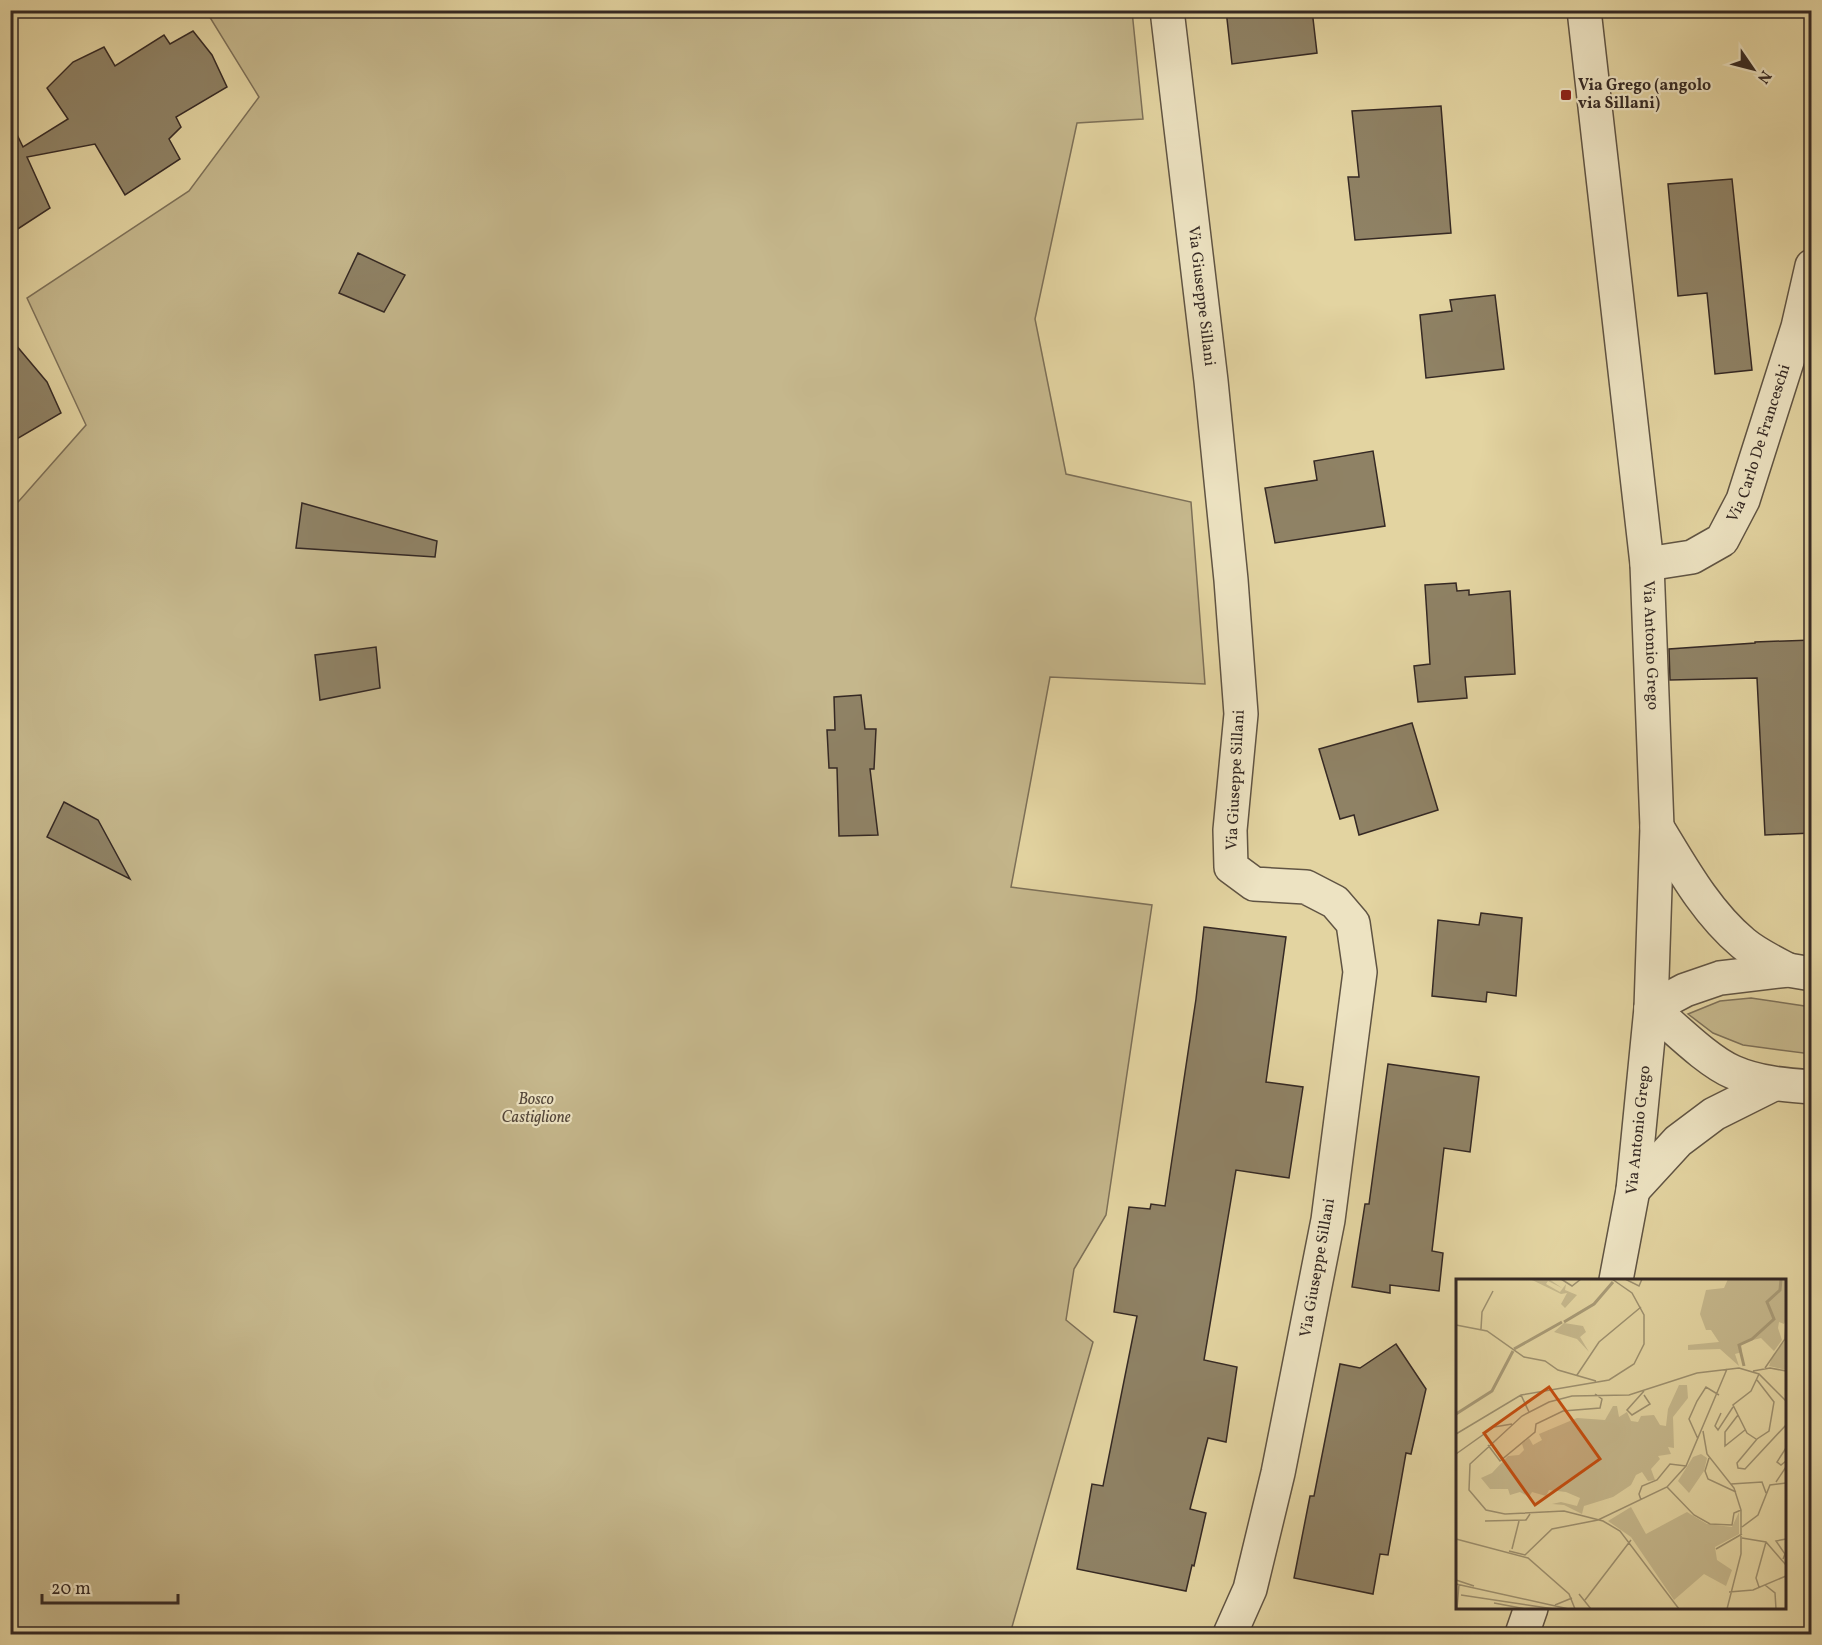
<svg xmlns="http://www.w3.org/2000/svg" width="1822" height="1645" viewBox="0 0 1822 1645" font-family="Vollkorn,serif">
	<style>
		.green { fill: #c5b78c; stroke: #7d7058; stroke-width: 1.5 }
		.building { fill: #8f8265; stroke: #352924; stroke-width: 1.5 }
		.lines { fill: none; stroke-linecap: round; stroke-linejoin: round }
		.minor-casing { stroke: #605443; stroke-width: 36 }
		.minor { stroke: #ede3c2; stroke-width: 33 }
		.poi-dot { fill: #8f2418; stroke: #ede3c2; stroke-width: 2 }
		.labels { text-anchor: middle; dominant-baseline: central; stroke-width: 4.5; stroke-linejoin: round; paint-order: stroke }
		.poi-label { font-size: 16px; font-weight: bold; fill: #352924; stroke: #ede3c2; text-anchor: start }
		.street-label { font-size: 16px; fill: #352924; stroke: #ede3c2 }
		.park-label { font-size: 16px; font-style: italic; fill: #524539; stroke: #ede3c2 }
		.inset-river { fill: none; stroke: #a89a76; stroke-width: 3 }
		.inset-road { fill: none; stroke: #9d906f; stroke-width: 1.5 }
		.view { fill: #c44f11; fill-opacity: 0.15; stroke: #c44f11; stroke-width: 3 }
		.inset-edge { fill: none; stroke: #352924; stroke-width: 3 }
	</style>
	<rect width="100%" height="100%" fill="#e3d4a1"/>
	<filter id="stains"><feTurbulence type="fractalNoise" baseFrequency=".00333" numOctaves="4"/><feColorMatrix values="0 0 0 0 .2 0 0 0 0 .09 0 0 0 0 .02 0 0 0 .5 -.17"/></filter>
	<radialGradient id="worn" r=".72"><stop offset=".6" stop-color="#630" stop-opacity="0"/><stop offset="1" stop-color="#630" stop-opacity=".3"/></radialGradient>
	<!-- green -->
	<g class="green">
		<path d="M 206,11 L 1132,11 L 1143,119 L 1077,123 L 1035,319 L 1066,474 L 1191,502 L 1205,684 L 1050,677 L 1011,887 L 1152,905 L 1106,1215 L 1074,1269 L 1066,1320 L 1093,1342 L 1010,1634 L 11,1634 L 11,510 L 86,425 L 27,298 L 189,191 L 259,97 Z"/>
		<path d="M 1751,998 L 1811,1007 L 1811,1054 L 1743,1045 L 1713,1033 L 1688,1014 L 1720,1001 Z"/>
	</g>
	<!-- building -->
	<g class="building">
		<path d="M 1226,10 L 1312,10 L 1317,53 L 1232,64 Z"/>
		<path d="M 193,31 L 212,55 L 227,87 L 176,117 L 181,127 L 169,139 L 180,159 L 125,195 L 95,144 L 27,157 L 50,208 L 10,234 L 10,120 L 23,147 L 68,119 L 47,88 L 73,62 L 104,47 L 115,66 L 164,35 L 170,44 Z"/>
		<path d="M 1441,106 L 1451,233 L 1355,240 L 1348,177 L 1359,177 L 1352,111 Z"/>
		<path d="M 1732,179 L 1752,370 L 1715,374 L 1707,293 L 1678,296 L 1668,184 Z"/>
		<path d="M 358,253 L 405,275 L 384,312 L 339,293 Z"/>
		<path d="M 1495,295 L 1504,369 L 1426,378 L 1420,315 L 1452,311 L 1450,300 Z"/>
		<path d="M 10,338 L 47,382 L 61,413 L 10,443 Z"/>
		<path d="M 1373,451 L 1385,526 L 1275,543 L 1265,488 L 1317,480 L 1314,461 Z"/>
		<path d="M 302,503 L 437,541 L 435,557 L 296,548 Z"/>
		<path d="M 1456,583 L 1457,591 L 1469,590 L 1469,595 L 1510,591 L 1515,674 L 1465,677 L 1467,698 L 1418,702 L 1414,666 L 1430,664 L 1425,585 Z"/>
		<path d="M 1812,640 L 1812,833 L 1765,835 L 1757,678 L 1670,680 L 1669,649 L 1755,643 L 1755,642 Z"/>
		<path d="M 376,647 L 380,688 L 320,700 L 315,655 Z"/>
		<path d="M 861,695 L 865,729 L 876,729 L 874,769 L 870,769 L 878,835 L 839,836 L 837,768 L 829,768 L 827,730 L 835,730 L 834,697 Z"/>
		<path d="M 1412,723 L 1438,810 L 1359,835 L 1354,815 L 1340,819 L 1319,749 Z"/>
		<path d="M 64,802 L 98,820 L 130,879 L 47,837 Z"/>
		<path d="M 1481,913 L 1522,918 L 1516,996 L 1487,992 L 1486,1002 L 1432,996 L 1438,920 L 1479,925 Z"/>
		<path d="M 1204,927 L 1286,937 L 1266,1082 L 1303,1087 L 1289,1178 L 1236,1170 L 1204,1360 L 1237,1367 L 1226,1442 L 1208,1438 L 1190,1509 L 1206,1513 L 1194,1566 L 1192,1565 L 1186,1591 L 1077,1569 L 1092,1484 L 1103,1486 L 1137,1316 L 1114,1312 L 1129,1207 L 1150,1209 L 1151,1204 L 1165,1206 L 1196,999 Z"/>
		<path d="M 1388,1064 L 1479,1077 L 1470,1152 L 1444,1148 L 1432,1251 L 1443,1253 L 1439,1291 L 1390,1285 L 1390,1293 L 1352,1287 L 1365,1204 L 1369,1204 Z"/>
		<path d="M 1396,1344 L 1426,1389 L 1411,1454 L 1406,1453 L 1388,1555 L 1380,1554 L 1373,1594 L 1294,1578 L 1310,1496 L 1314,1496 L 1340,1364 L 1360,1368 Z"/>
	</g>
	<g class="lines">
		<!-- minor casing -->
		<g class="minor-casing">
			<g id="minor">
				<path id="s1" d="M 1167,10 L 1211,381 L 1231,580 L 1241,714 L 1230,830 L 1231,867 L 1254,884 L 1306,887 L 1335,902 L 1353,923 L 1360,972 L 1328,1220 L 1278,1473 L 1250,1589 L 1230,1634"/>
				<path id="s2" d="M 1584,10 L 1647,564 L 1657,827 L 1651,1008 L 1633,1190 L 1616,1280"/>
				<path id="s3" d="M 1647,564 L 1692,557 L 1722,540 L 1743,500 L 1798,327 L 1812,266"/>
				<path d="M 1657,827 C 1682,868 1706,912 1743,943 C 1756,954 1773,962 1788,970"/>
				<path d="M 1651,1008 C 1674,1027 1707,1061 1733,1072 C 1758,1083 1785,1085 1812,1087"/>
				<path d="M 1651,1008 L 1685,990 L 1720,978 L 1788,970 L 1812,974"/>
				<path d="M 1633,1190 L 1678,1141 L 1714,1114 L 1774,1084"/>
				<path d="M 1522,1634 L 1531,1608"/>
			</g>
		</g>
		<!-- minor -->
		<use href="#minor" class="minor"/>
	</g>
	<!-- markers -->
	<rect class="poi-dot" x="1560" y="89" width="12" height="12" rx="3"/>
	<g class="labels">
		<!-- poi labels -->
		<g class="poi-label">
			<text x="1578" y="86">Via Grego (angolo<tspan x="1578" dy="18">via Sillani)</tspan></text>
		</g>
		<!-- street labels -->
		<g class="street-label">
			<text stroke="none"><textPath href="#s1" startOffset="288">Via Giuseppe Sillani</textPath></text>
			<text stroke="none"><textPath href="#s3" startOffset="184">Via Carlo De Franceschi</textPath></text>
			<text stroke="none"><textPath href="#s2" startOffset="639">Via Antonio Grego</textPath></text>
			<text transform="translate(1236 780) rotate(-87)">Via Giuseppe Sillani</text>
			<text transform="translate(1639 1130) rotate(-84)">Via Antonio Grego</text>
			<text transform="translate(1318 1268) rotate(-80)">Via Giuseppe Sillani</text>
		</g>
		<!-- park labels -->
		<g class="park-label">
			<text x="536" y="1100">Bosco<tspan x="536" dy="18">Castiglione</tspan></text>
		</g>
	</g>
	<!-- overview -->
	<g transform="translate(1456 1279)">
		<rect width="330" height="330" fill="#e3d4a1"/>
		<path d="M 74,0 L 93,0 L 106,9 L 92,2 L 90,5 L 104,13 L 110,5 L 109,11 L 121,16 L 109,29 L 105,25 L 111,14 L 105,15 ZM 272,0 L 330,0 L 330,41 L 328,45 L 323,43 L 322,49 L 326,61 L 318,72 L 305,59 L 285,64 L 286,73 L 279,75 L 283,87 L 264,70 L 232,71 L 232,66 L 263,63 L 255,51 L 250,51 L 244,35 L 250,11 L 268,9 ZM 108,44 L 127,47 L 130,53 L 124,58 L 133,73 L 121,60 L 98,53 ZM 330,61 L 330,91 L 313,87 L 317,76 ZM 223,106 L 231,106 L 232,119 L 217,138 L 218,169 L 212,168 L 215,175 L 202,177 L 204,180 L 195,190 L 199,201 L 192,202 L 186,193 L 180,196 L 175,206 L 157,218 L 128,227 L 126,235 L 108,226 L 96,225 L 105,223 L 121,227 L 124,219 L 110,213 L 93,211 L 90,217 L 76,213 L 73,218 L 64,213 L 54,216 L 52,210 L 34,210 L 25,199 L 36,194 L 52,177 L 63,176 L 68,171 L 66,165 L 73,159 L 77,166 L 86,161 L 83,155 L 121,139 L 149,141 L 157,127 L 161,127 L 163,138 L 171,133 L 175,142 L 182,143 L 185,137 L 198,136 L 204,146 L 210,147 L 212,130 ZM 245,175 L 251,179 L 248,192 L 233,214 L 222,202 L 237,178 ZM 175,228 L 190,255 L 231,233 L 251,245 L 276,248 L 283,233 L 283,255 L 259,268 L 261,281 L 276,291 L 270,307 L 248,295 L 218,321 L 175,258 L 152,242 Z" fill="#c5b78c"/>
		<path class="inset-river" d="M 108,43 L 138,25 L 157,3M 58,70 L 106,43M 288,87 L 283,66 L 296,60 L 318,40 L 311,23 L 324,11 L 325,0M 0,135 L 36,112 L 57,72"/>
		<path class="inset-road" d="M 105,0 L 116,7 L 125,0M 169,0 L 183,7 L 186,0M 0,46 L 31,52 L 68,78 L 89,82 L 102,91 L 140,102M 25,50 L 26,33 L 37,12M 309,89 L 329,60 L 330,45M 297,92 L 314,89 L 330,92M 121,96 L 143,63 L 185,28M 301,101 L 318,123 L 313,152 L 301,160 L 281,184 L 282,189 L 289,190 L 330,146M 65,116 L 73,133M 188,116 L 194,125 L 176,136 L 171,131 L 188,112M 265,134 L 259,147 L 262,151 L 277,128M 282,136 L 269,153 L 269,167 L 289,151M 247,152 L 251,175 L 278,209 L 285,231 L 285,275 L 271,330M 0,155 L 65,116 L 153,101 L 178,85 L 188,65 L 188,36 L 176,14 L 156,0M 242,160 L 233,140 L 241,122 L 250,108 L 263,116M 300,160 L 291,154 L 277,126 L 295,112 L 303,95M 32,166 L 44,182 L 79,153 L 80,145 L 107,132 L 144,129 L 146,120 L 139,115M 330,169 L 321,183 L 325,186 L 330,182M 0,175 L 38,148 L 56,145M 253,179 L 249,192 L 252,200 L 280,213M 320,203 L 330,188M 275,205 L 306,203 L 310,214M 211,208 L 238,236 L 254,245 L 276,246 L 278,234 L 285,231M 185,221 L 183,215 L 186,207 L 201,201 L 214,185 L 230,187M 29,242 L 70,241 L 74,235M 286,248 L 302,236 L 314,206 L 330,204M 286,259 L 310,263 L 330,286M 0,260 L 72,279 L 113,315 L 119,330M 56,270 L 63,242M 260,270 L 286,255M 53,272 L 69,276 L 96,250 L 142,241 L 211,208 L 230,187 L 271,90M 327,280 L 329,275 L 320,262 L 330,260M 0,301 L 18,307M 0,305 L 113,330M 309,306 L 319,314 L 320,330M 303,308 L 300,299 L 310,263M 273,313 L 297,311 L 330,297M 123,315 L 135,330M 5,316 L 98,330M 129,321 L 175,261M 38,324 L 70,330M 99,326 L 116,319M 1,330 L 3,305M 223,330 L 164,252 L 147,242 L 108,232 L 49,235 L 30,231 L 13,211 L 14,185 L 66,137 L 93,123 L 116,117 L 173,116 L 241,94 L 283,89 L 303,95 L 330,122"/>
		<path class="view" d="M 93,108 L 144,180 L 79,226 L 28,154 Z"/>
		<rect width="330" height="330" class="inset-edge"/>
	</g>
	<!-- margin -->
	<rect width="1822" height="1645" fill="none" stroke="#e3d4a1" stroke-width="36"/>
	<rect x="12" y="12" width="1798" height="1621" fill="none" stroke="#352924" stroke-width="3"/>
	<rect x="18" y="18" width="1786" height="1609" fill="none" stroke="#352924" stroke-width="1.5"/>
	<!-- north arrow -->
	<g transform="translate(1753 69) rotate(125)" stroke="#ede3c2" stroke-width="4.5" paint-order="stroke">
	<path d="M0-4.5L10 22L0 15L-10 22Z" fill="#352924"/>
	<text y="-9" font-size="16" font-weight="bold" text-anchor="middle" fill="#352924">N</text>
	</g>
	<!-- scale -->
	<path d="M42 1594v9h136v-9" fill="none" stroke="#352924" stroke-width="3"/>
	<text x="51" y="1594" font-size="18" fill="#352924" stroke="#ede3c2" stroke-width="4.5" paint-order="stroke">20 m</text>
	<rect width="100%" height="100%" filter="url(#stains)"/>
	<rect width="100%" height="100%" fill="url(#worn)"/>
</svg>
